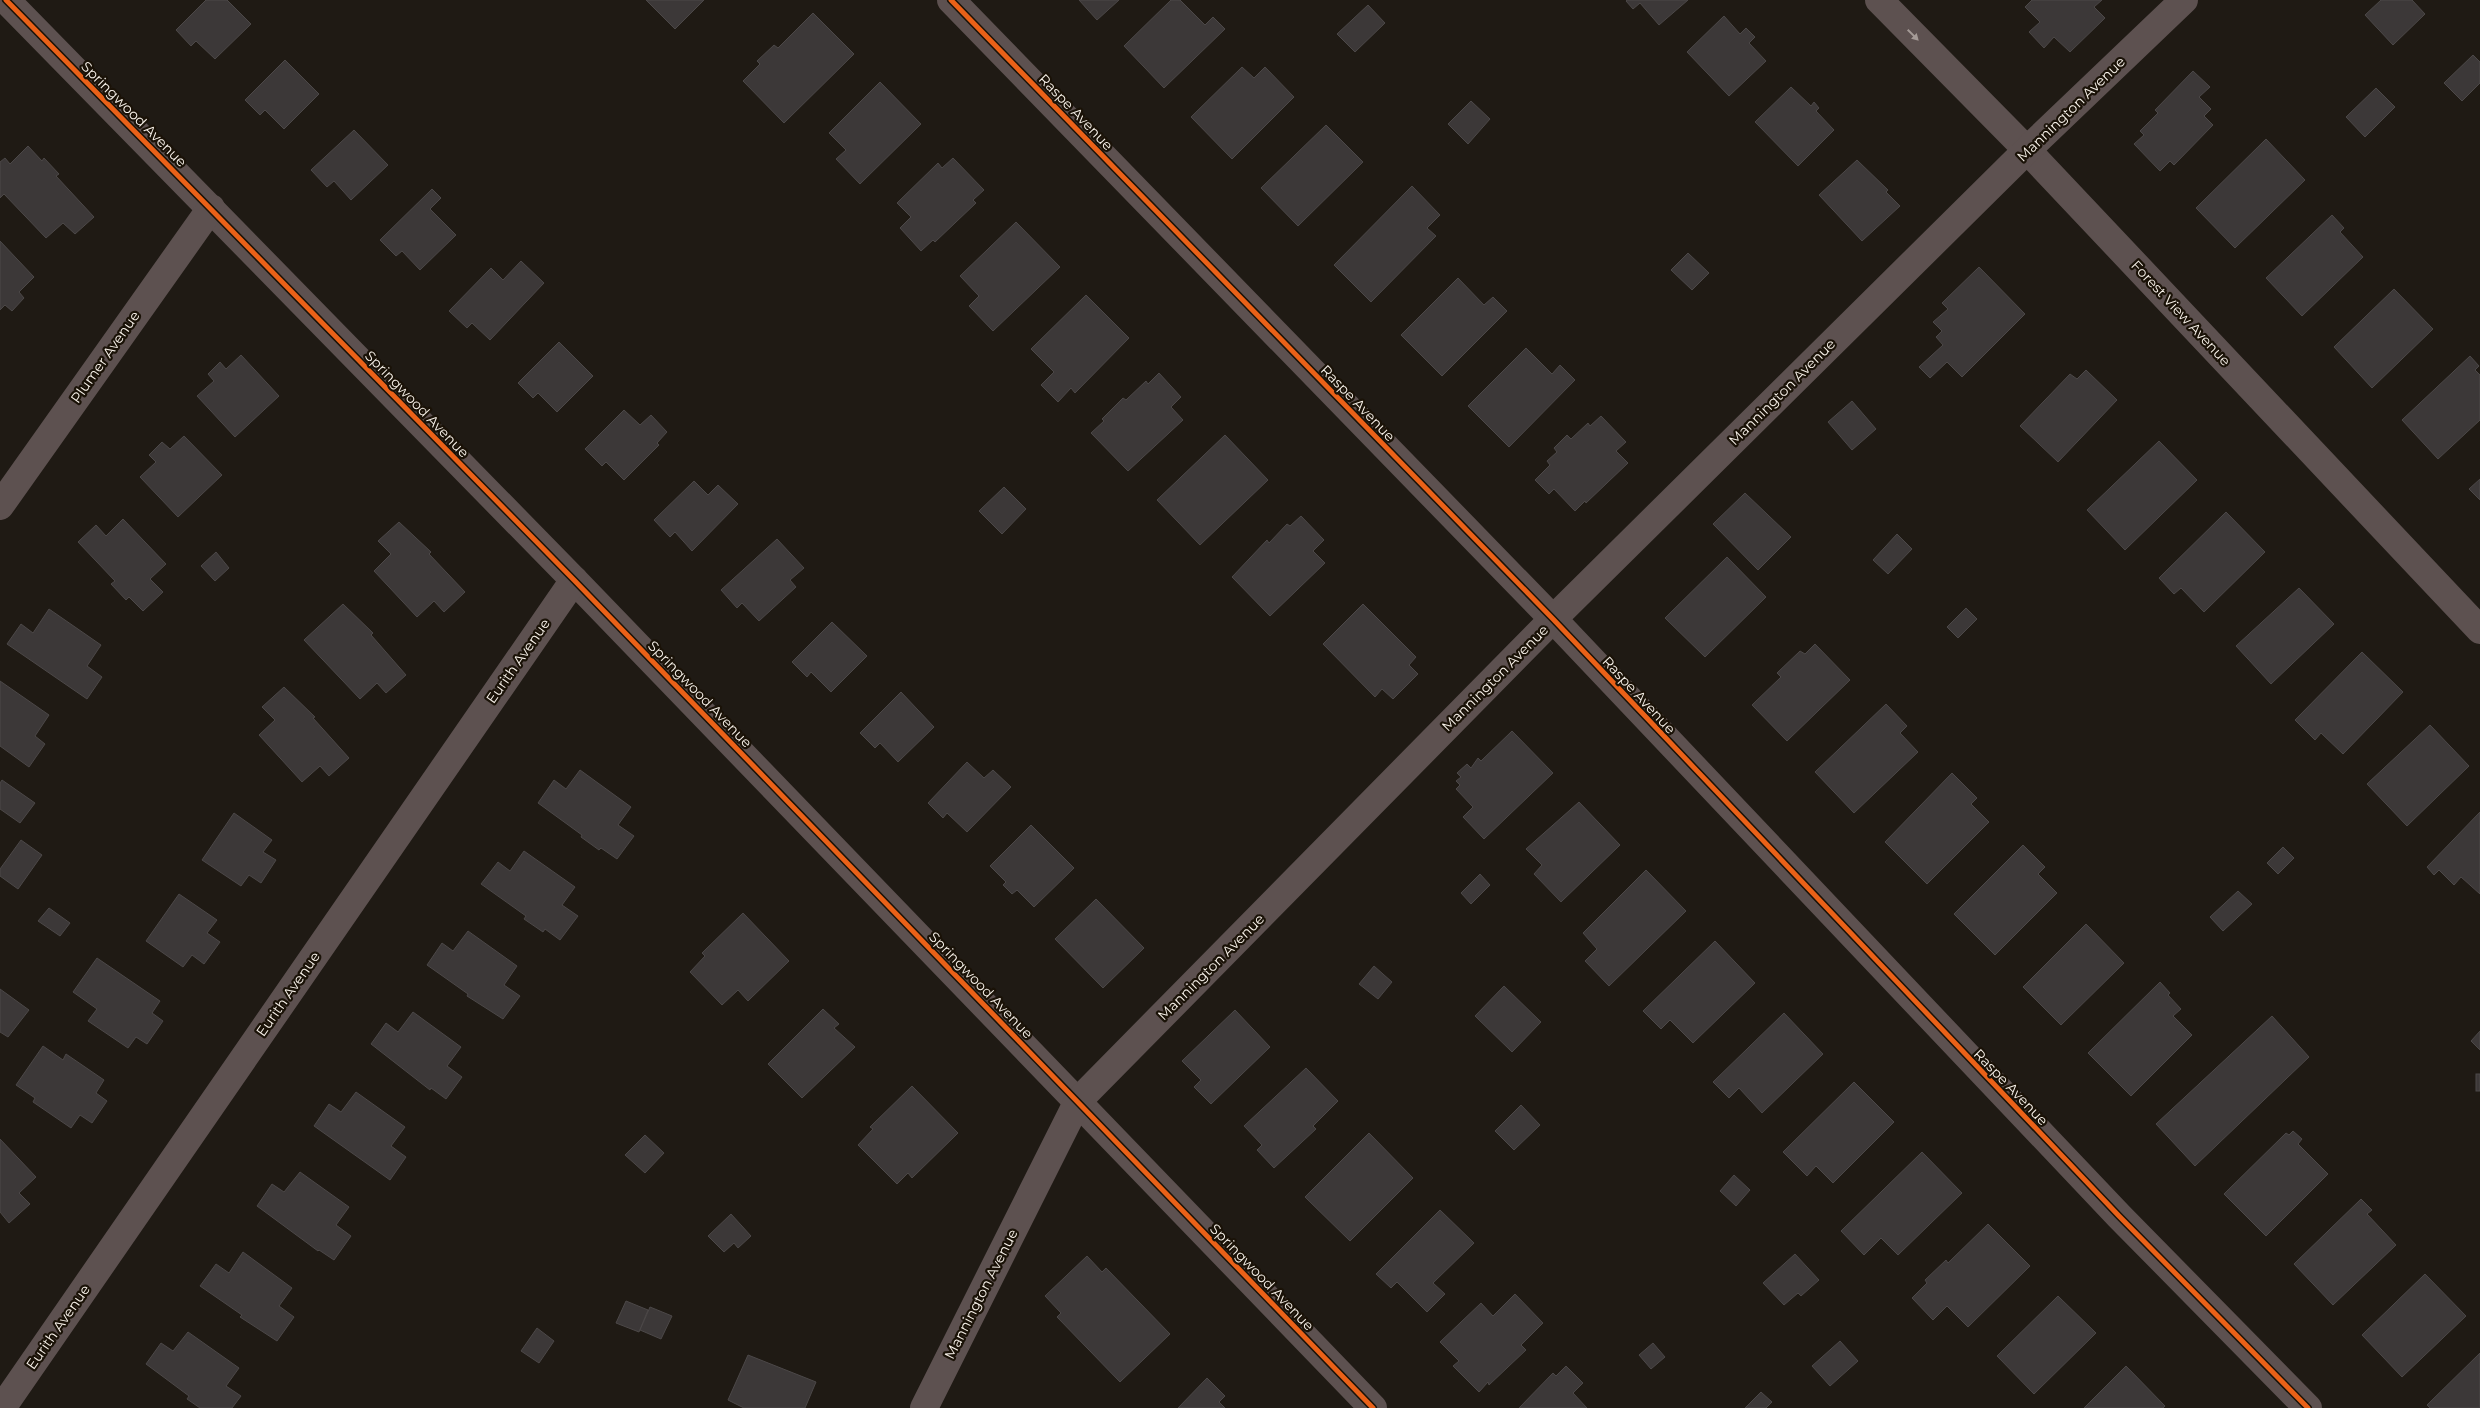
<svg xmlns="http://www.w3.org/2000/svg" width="2480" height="1408" viewBox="0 0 2480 1408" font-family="Montserrat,sans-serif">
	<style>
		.building { fill: #3c3838; stroke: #4c4848 }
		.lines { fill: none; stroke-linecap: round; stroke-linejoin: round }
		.minor { stroke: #5d5150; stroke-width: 28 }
		.cycleway-casing { stroke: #1a1207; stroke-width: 8 }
		.cycleway { stroke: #ea6118; stroke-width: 5 }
		.oneway { fill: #a49a96 }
		.labels { text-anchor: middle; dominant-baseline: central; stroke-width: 4.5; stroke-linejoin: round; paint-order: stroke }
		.street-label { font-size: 14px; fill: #faf4ec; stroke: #1a1207 }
	</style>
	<rect width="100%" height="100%" fill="#1f1a14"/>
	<!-- building -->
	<g class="building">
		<path d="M 206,0 L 227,0 L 251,24 L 215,59 L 196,41 L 191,46 L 176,30 Z"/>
		<path d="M 646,0 L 704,0 L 675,29 Z"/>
		<path d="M 1079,0 L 1119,0 L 1097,20 Z"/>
		<path d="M 1171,0 L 1180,0 L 1205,25 L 1213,17 L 1225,29 L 1164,88 L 1124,46 Z"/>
		<path d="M 1627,0 L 1688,0 L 1659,25 L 1640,3 L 1633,9 L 1626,1 Z"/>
		<path d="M 2032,0 L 2102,0 L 2094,7 L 2105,18 L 2070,52 L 2054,37 L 2044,48 L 2029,32 L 2040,22 L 2025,7 Z"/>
		<path d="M 2381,0 L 2412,0 L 2425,14 L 2393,45 L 2365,15 Z"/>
		<path d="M 1368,5 L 1385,23 L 1355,52 L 1337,34 Z"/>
		<path d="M 813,13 L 854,54 L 784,123 L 743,81 L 760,64 L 757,61 L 774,45 L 778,48 Z"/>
		<path d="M 1724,16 L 1740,34 L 1746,28 L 1755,37 L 1749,43 L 1766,61 L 1729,96 L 1687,52 Z"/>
		<path d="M 2473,55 L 2480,62 L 2480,83 L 2462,101 L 2444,83 Z"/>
		<path d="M 285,60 L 319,94 L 284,129 L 265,110 L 260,115 L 245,100 Z"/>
		<path d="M 1242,67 L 1254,78 L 1265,67 L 1294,97 L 1232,159 L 1191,117 Z"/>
		<path d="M 2193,71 L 2210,87 L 2199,97 L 2211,109 L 2204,116 L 2213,125 L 2174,165 L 2170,161 L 2160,171 L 2134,144 L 2144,135 L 2140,131 L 2158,113 L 2155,110 Z"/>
		<path d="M 880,82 L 921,124 L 860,184 L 836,159 L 846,150 L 829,133 Z"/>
		<path d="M 1791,87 L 1811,106 L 1814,102 L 1819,108 L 1816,111 L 1834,130 L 1798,166 L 1755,122 Z"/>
		<path d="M 2376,88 L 2395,107 L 2365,137 L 2346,117 Z"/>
		<path d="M 1471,101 L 1490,119 L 1468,144 L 1448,124 Z"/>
		<path d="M 1326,125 L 1363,162 L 1298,226 L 1261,188 Z"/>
		<path d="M 354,130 L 388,165 L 351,200 L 334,181 L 327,187 L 311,170 Z"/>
		<path d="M 2266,139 L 2305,180 L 2235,248 L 2196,208 Z"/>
		<path d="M 28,146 L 42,161 L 44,158 L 59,174 L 56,176 L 94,217 L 75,234 L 63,223 L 46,238 L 4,194 L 0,198 L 0,162 L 5,158 L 10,164 Z"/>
		<path d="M 953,158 L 984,190 L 973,200 L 976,203 L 935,242 L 933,240 L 921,251 L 900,228 L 911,217 L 897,203 L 938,163 L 942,168 Z"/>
		<path d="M 1857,160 L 1888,190 L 1886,192 L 1900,206 L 1862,241 L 1819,195 Z"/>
		<path d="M 1412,186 L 1440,215 L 1427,228 L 1436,236 L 1371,302 L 1334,265 Z"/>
		<path d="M 432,189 L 441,198 L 430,209 L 456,235 L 420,270 L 402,251 L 396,256 L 380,240 Z"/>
		<path d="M 2332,215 L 2344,228 L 2340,232 L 2363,257 L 2302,316 L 2266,278 Z"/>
		<path d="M 1016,222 L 1060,267 L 993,331 L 969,306 L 979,296 L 960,276 Z"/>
		<path d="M 0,241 L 34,277 L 19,292 L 24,298 L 12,311 L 5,305 L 0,310 Z"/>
		<path d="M 1688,253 L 1709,273 L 1692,290 L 1671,270 Z"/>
		<path d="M 521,261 L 544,283 L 490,340 L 472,323 L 467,328 L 449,311 L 491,268 L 503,280 Z"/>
		<path d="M 1979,267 L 2025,314 L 1962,377 L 1947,362 L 1930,378 L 1919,367 L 1943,345 L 1936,337 L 1942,331 L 1933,322 L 1948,309 L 1942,303 Z"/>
		<path d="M 1458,278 L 1484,305 L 1493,297 L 1507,311 L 1442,376 L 1401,335 Z"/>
		<path d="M 2394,289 L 2433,329 L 2372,388 L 2334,347 Z"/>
		<path d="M 1086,295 L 1129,338 L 1075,393 L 1071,388 L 1058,402 L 1041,385 L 1054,372 L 1031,349 Z"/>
		<path d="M 559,342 L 593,376 L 557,412 L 538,393 L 533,398 L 518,383 Z"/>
		<path d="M 1526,348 L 1552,374 L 1560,365 L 1575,380 L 1509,447 L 1468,406 Z"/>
		<path d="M 241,355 L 279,396 L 235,437 L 197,396 L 214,381 L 208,374 L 220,362 L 226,369 Z"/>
		<path d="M 2470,356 L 2479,366 L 2475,370 L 2480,375 L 2480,420 L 2438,459 L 2402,420 Z"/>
		<path d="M 2086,370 L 2117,400 L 2058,462 L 2020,426 L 2070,374 L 2077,379 Z"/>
		<path d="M 1159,373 L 1181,397 L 1171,407 L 1183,420 L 1128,471 L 1091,433 L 1104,421 L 1102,419 L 1123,398 L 1126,400 L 1146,381 L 1148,384 Z"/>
		<path d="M 1852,401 L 1876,429 L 1852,450 L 1828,422 Z"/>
		<path d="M 624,410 L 640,425 L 651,415 L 667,432 L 657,443 L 659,445 L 624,480 L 606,462 L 602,466 L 585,449 Z"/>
		<path d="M 1601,416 L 1626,442 L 1616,451 L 1628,463 L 1586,503 L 1585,501 L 1575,511 L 1554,489 L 1549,494 L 1535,480 L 1550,465 L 1547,461 L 1557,452 L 1554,448 L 1567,435 L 1571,439 L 1588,423 L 1590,426 Z"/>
		<path d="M 1225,435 L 1268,480 L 1200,545 L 1157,500 Z"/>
		<path d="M 184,436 L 222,475 L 178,517 L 140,477 L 156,462 L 149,455 L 162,442 L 170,449 Z"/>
		<path d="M 2159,441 L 2197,480 L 2125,550 L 2087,510 Z"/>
		<path d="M 2480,479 L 2480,500 L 2469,489 Z"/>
		<path d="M 694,481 L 708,495 L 718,485 L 738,504 L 692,551 L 675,532 L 670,537 L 654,520 Z"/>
		<path d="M 1004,487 L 1026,509 L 1002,534 L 979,511 Z"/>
		<path d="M 1745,493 L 1791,537 L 1758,570 L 1713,524 Z"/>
		<path d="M 2226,512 L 2265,552 L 2204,612 L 2181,588 L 2174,594 L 2159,578 Z"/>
		<path d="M 1301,516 L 1324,540 L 1313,551 L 1325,563 L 1270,616 L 1232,577 L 1267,540 L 1269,543 L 1287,524 L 1290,526 Z"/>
		<path d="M 123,519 L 166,564 L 150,579 L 163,592 L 143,611 L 129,597 L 126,600 L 111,584 L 115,581 L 78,542 L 96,525 L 106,536 Z"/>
		<path d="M 399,522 L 431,552 L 429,554 L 465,592 L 444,612 L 434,601 L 417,617 L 374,571 L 391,554 L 378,541 Z"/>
		<path d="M 1897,534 L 1912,549 L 1888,574 L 1873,560 Z"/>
		<path d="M 777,539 L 804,568 L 790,580 L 796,587 L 759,621 L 742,603 L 737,608 L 721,590 Z"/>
		<path d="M 216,552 L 229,568 L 215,581 L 201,566 Z"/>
		<path d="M 1727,557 L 1766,597 L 1705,657 L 1665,618 Z"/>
		<path d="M 2299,588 L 2334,624 L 2271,684 L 2236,646 Z"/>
		<path d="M 343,604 L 373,633 L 371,635 L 406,675 L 386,693 L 377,683 L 360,699 L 304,640 Z"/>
		<path d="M 1363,604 L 1416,657 L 1409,665 L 1418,674 L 1393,699 L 1382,689 L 1375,697 L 1323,644 Z"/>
		<path d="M 1966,608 L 1977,619 L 1958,638 L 1947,627 Z"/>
		<path d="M 49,609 L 101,645 L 87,666 L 102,677 L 87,699 L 7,644 L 21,624 L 33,633 Z"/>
		<path d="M 832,622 L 867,656 L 831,692 L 811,672 L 807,677 L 792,662 Z"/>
		<path d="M 1815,644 L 1850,680 L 1787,741 L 1752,705 L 1781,677 L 1777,673 L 1800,651 L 1805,654 Z"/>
		<path d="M 2362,652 L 2403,692 L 2343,754 L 2321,733 L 2315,740 L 2295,720 Z"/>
		<path d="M 0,681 L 49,715 L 35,736 L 45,744 L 29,767 L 0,746 Z"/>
		<path d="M 284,687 L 315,717 L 313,718 L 349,758 L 329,776 L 320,766 L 302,782 L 259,735 L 275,720 L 262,707 Z"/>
		<path d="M 901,692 L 934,727 L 898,762 L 880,743 L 875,748 L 860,733 Z"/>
		<path d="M 1886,704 L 1907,726 L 1900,733 L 1918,752 L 1854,813 L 1815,772 Z"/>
		<path d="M 2430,725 L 2469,766 L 2407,826 L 2367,784 Z"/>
		<path d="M 1512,731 L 1553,773 L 1484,839 L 1463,817 L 1473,807 L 1456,789 L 1460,785 L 1456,781 L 1461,777 L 1457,773 L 1467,764 L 1471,768 L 1478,758 L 1481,761 Z"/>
		<path d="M 967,762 L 984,778 L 993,770 L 1011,787 L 967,832 L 947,813 L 943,818 L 928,803 Z"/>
		<path d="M 580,770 L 631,807 L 618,825 L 634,836 L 617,859 L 601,848 L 599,850 L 581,837 L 582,835 L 538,803 L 554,780 L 566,789 Z"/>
		<path d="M 1952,773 L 1977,798 L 1971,804 L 1989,822 L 1927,884 L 1885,842 Z"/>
		<path d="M 2,780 L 35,803 L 20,823 L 0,809 L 0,783 Z"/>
		<path d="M 1579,802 L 1620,845 L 1561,902 L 1534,874 L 1542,865 L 1526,849 Z"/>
		<path d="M 2480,812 L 2480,894 L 2461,877 L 2454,885 L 2439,870 L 2434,875 L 2427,867 Z"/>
		<path d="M 234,813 L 272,840 L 263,852 L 276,860 L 261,883 L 249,875 L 241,886 L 202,860 Z"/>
		<path d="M 1031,825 L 1074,868 L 1034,907 L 1017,890 L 1012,894 L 1003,885 L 1006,882 L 990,866 Z"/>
		<path d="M 21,840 L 42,855 L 18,889 L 0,876 L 0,869 Z"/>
		<path d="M 2023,845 L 2045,867 L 2038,874 L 2057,893 L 1995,955 L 1954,914 Z"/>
		<path d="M 2283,847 L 2294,858 L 2278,874 L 2267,863 Z"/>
		<path d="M 524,851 L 575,887 L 562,905 L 578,916 L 560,940 L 545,929 L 543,932 L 524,919 L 526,916 L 481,884 L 498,862 L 510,871 Z"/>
		<path d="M 1646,870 L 1686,911 L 1609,986 L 1585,961 L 1597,949 L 1583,933 Z"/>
		<path d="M 1480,874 L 1490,885 L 1471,904 L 1461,893 Z"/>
		<path d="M 2238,891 L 2252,904 L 2223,931 L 2210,917 Z"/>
		<path d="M 179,894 L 217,920 L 207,933 L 220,942 L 204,964 L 192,955 L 183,967 L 146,941 Z"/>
		<path d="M 1096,899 L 1144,948 L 1103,988 L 1055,939 Z"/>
		<path d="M 49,908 L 70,923 L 60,936 L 38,921 Z"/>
		<path d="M 743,913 L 789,961 L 748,1001 L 738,990 L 722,1005 L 690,972 L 705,956 L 702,953 Z"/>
		<path d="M 2086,924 L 2124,963 L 2061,1025 L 2023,987 Z"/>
		<path d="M 468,931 L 517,966 L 504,985 L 520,996 L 503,1019 L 467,996 L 468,994 L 427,965 L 442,943 L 453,951 Z"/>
		<path d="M 1715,941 L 1755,983 L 1693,1043 L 1670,1020 L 1661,1029 L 1643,1011 Z"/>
		<path d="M 97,958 L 160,1001 L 152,1013 L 163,1021 L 147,1044 L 136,1037 L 128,1048 L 88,1021 L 97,1009 L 73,992 Z"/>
		<path d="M 1374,966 L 1392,982 L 1378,999 L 1359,984 Z"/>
		<path d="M 2160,982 L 2170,993 L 2168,995 L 2181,1009 L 2173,1016 L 2192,1035 L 2131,1096 L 2088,1053 Z"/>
		<path d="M 1504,986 L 1541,1022 L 1512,1052 L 1475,1016 Z"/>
		<path d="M 0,989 L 29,1010 L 8,1037 L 0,1032 Z"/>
		<path d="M 823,1009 L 839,1024 L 834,1028 L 855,1047 L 802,1098 L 768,1064 Z"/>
		<path d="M 1235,1010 L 1270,1047 L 1211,1104 L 1194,1087 L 1201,1080 L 1182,1061 Z"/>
		<path d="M 413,1012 L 461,1047 L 447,1066 L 462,1077 L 446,1099 L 431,1088 L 430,1090 L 371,1044 L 386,1023 L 398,1032 Z"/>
		<path d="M 1784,1013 L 1823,1054 L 1762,1113 L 1739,1088 L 1729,1098 L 1713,1082 Z"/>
		<path d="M 2272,1016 L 2309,1057 L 2195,1166 L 2156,1124 Z"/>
		<path d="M 2480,1031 L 2480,1050 L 2471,1041 Z"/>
		<path d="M 43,1046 L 63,1060 L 66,1054 L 104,1080 L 96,1093 L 107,1101 L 92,1123 L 80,1115 L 71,1128 L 33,1102 L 35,1098 L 16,1085 Z"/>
		<path d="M 1306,1068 L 1338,1101 L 1313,1126 L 1316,1129 L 1274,1168 L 1257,1150 L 1262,1145 L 1244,1126 Z"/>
		<rect x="2476" y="1074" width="4" height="17"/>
		<path d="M 1854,1082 L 1894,1122 L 1833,1183 L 1816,1166 L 1807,1176 L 1783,1152 Z"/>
		<path d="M 912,1086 L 958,1133 L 912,1178 L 908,1173 L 897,1184 L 858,1145 L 873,1129 L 870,1127 Z"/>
		<path d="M 356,1092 L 405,1127 L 391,1146 L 406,1157 L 390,1180 L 314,1126 L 329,1104 L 341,1112 Z"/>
		<path d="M 1521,1105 L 1540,1125 L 1514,1150 L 1495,1131 Z"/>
		<path d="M 2293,1131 L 2302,1139 L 2298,1144 L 2328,1174 L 2266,1236 L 2224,1194 L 2286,1133 L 2289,1135 Z"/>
		<path d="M 1369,1133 L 1413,1178 L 1350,1241 L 1305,1197 Z"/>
		<path d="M 645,1135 L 664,1153 L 645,1173 L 625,1155 Z"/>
		<path d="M 0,1139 L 36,1177 L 19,1193 L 30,1204 L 9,1223 L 0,1212 Z"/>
		<path d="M 1922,1152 L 1962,1193 L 1898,1255 L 1881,1238 L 1864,1255 L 1841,1231 Z"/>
		<path d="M 300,1172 L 349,1207 L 336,1225 L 351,1236 L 334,1260 L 319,1250 L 318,1251 L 257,1206 L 272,1184 L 284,1192 Z"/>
		<path d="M 1734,1175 L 1750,1190 L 1736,1206 L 1720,1191 Z"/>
		<path d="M 2361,1199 L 2372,1210 L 2367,1214 L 2396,1245 L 2333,1305 L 2294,1264 Z"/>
		<path d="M 1440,1210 L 1474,1243 L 1433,1283 L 1445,1294 L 1427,1312 L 1397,1282 L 1391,1288 L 1376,1274 Z"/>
		<path d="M 731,1214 L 751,1236 L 738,1248 L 734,1243 L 724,1252 L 708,1236 Z"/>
		<path d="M 1988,1224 L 2030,1266 L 1968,1327 L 1947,1306 L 1933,1320 L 1912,1298 L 1927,1283 L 1925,1280 L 1946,1260 L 1948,1263 Z"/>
		<path d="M 243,1252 L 292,1288 L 279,1306 L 294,1317 L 277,1341 L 240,1317 L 242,1315 L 200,1286 L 216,1264 L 229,1273 Z"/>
		<path d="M 1795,1254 L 1819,1280 L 1801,1296 L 1798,1293 L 1784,1305 L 1763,1283 Z"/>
		<path d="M 1087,1256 L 1102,1272 L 1106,1268 L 1170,1334 L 1120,1382 L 1057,1317 L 1061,1313 L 1045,1296 Z"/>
		<path d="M 2425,1274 L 2466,1316 L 2402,1377 L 2362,1335 Z"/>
		<path d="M 1515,1294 L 1543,1323 L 1521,1345 L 1526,1350 L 1489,1385 L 1488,1382 L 1479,1392 L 1453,1366 L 1459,1361 L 1440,1342 L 1481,1303 L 1493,1316 Z"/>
		<path d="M 2058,1296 L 2096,1333 L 2034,1394 L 1997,1356 Z"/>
		<path d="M 626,1301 L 648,1310 L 639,1332 L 616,1323 Z"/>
		<path d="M 650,1307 L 672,1316 L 661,1339 L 640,1330 Z"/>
		<path d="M 537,1328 L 554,1341 L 539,1363 L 521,1351 Z"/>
		<path d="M 188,1332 L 239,1368 L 226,1386 L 241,1396 L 232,1408 L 200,1408 L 187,1399 L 189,1396 L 146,1364 L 161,1343 L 173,1351 Z"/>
		<path d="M 1840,1341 L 1858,1361 L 1830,1386 L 1812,1366 Z"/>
		<path d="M 1653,1343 L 1665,1357 L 1651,1369 L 1639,1355 Z"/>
		<path d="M 2480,1353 L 2480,1408 L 2430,1408 L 2427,1405 Z"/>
		<path d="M 748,1355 L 816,1382 L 805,1408 L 744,1408 L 728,1400 Z"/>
		<path d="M 1566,1366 L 1583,1383 L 1573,1393 L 1587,1408 L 1519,1408 L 1553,1373 L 1556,1376 Z"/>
		<path d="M 2126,1366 L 2165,1406 L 2163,1408 L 2084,1408 Z"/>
		<path d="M 1207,1378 L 1225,1396 L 1219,1402 L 1225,1408 L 1178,1408 Z"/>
		<path d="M 1761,1392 L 1772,1402 L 1766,1408 L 1745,1408 Z"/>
	</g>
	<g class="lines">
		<!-- minor -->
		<g class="minor">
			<path d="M 6,0 L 574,580 L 1373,1408"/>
			<path d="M 951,0 L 1553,619 L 2119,1216 L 2308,1408"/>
			<path d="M 1879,0 L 2027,150 L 2480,630"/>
			<path d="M 0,506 L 211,208"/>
			<path d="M 2,1408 L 574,580"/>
			<path d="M 924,1408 L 1078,1101 L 1553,619 L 2027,150 L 2184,0"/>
		</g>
		<!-- cycleway casing -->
		<g class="cycleway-casing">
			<g id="cycleway">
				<path d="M 6,0 L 574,580 L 1373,1408"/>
				<path d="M 951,0 L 1553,619 L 2119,1216 L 2308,1408"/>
			</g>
		</g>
		<!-- cycleway -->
		<use href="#cycleway" class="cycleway"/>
	</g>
	<!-- one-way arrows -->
	<defs><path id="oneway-solid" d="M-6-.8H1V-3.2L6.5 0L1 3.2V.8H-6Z" transform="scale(1.25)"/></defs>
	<use class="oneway" href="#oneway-solid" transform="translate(1913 35) rotate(45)"/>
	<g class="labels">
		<!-- street labels -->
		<g class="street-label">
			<text transform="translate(2071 109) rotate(-44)">Mannington Avenue</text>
			<text transform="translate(1076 112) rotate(46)">Raspe Avenue</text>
			<text transform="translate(134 114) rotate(45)">Springwood Avenue</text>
			<text transform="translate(2181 313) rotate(47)">Forest View Avenue</text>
			<text transform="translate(105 357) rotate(-55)">Plumer Avenue</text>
			<text transform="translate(1782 392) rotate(-45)">Mannington Avenue</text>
			<text transform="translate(1358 403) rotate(46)">Raspe Avenue</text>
			<text transform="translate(417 404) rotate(46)">Springwood Avenue</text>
			<text transform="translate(518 661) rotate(-55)">Eurith Avenue</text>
			<text transform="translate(1495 678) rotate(-45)">Mannington Avenue</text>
			<text transform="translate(700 694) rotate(46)">Springwood Avenue</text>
			<text transform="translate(1639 695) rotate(47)">Raspe Avenue</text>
			<text transform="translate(1211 967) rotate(-45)">Mannington Avenue</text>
			<text transform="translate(981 985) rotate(46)">Springwood Avenue</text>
			<text transform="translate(288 994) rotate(-55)">Eurith Avenue</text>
			<text transform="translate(2011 1087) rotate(46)">Raspe Avenue</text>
			<text transform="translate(1262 1277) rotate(46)">Springwood Avenue</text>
			<text transform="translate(981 1294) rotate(-63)">Mannington Avenue</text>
			<text transform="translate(58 1327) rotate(-55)">Eurith Avenue</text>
		</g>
	</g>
</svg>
